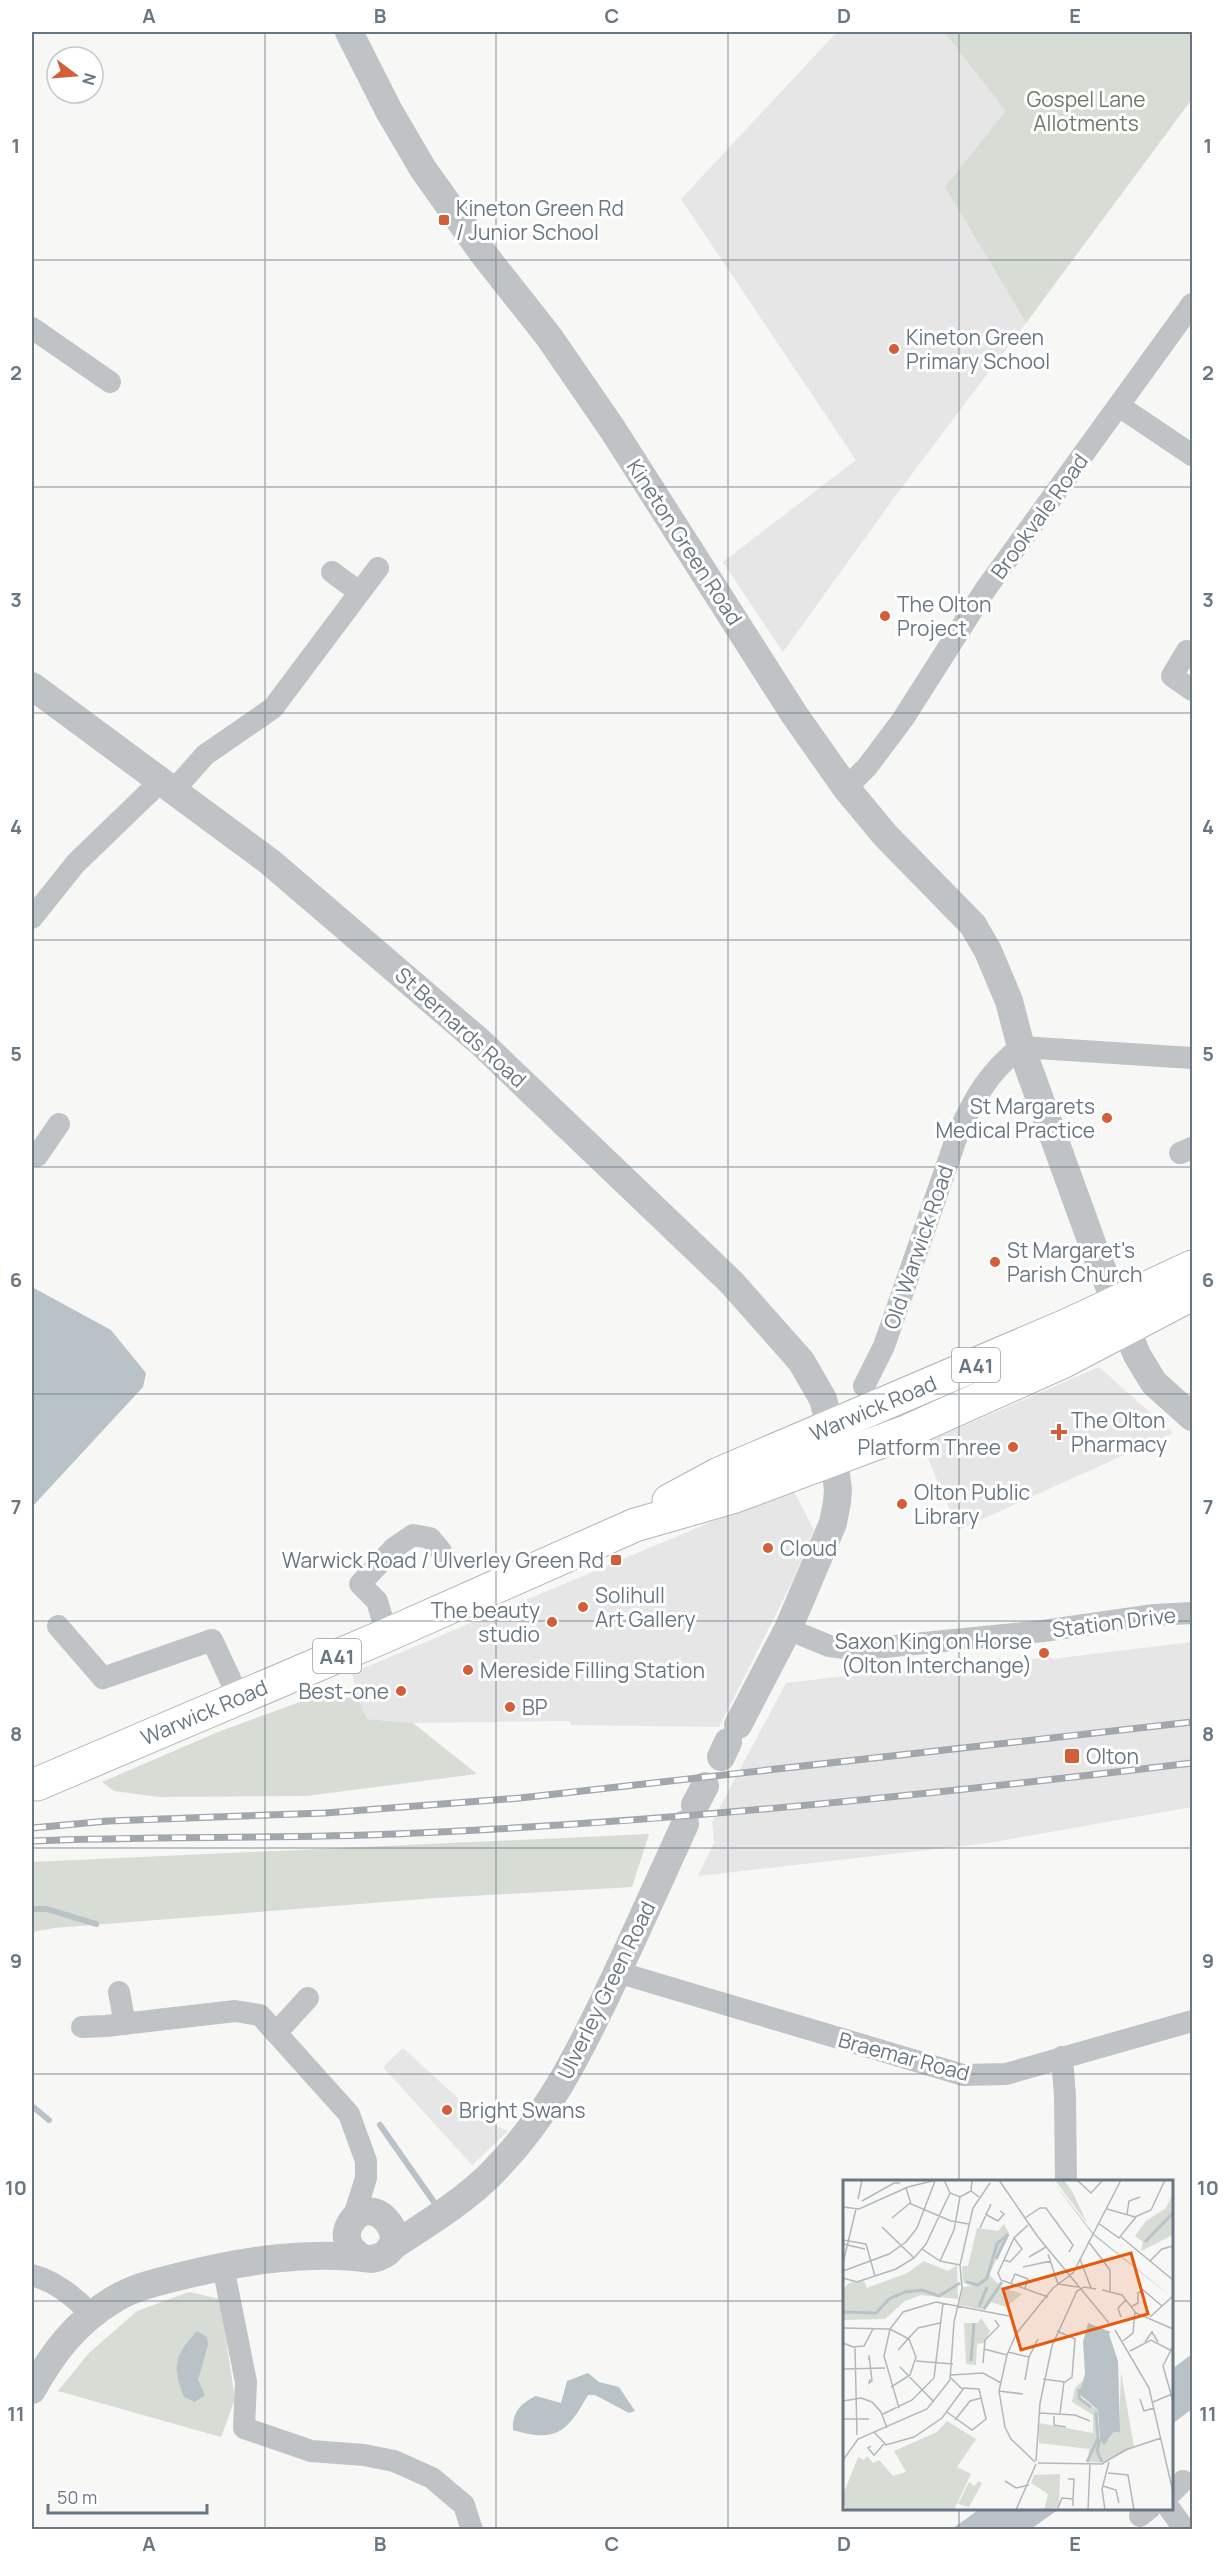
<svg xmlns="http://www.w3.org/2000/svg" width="1224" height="2561" viewBox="0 0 1224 2561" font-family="Manrope,sans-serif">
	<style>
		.built { fill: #e5e6e5 }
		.green { fill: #d7dcd4 }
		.water { fill: #b9c3c7 }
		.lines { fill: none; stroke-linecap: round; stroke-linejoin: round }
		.stream { stroke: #b9c3c7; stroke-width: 6 }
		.trunk-casing { stroke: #b2b6b9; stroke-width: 35 }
		.minor { stroke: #bfc3c6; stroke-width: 22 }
		.tertiary { stroke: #bfc3c6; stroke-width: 28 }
		.trunk { stroke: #fff; stroke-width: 33 }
		.rail-casing { stroke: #a1a7ac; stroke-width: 7 }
		.rail { stroke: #fff; stroke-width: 4.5; stroke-dasharray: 14; stroke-linecap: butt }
		.grid { fill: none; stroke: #697783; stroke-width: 1.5; stroke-opacity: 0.55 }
		.poi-dot { fill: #d25e3a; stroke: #fff; stroke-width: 2 }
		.labels { text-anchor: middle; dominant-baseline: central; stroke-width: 6; stroke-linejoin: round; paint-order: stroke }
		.shield { fill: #fff; stroke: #96a0a8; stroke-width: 1.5 }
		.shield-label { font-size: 20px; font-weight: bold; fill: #697783 }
		.park-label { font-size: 21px; fill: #6b7b68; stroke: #fff }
		.poi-label { font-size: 21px; fill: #697783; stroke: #fff; text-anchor: start }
		.street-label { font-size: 21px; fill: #697783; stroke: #fff }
		.inset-river { fill: none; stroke: #b9c3c7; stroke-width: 3 }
		.inset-road { fill: none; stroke: #b1b8bd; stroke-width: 1.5 }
		.view { fill: #e8590c; fill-opacity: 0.15; stroke: #e8590c; stroke-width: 3 }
		.inset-edge { fill: none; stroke: #697783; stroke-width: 3 }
		.neatline { fill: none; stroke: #697783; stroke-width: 2 }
		.grid-label { font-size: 20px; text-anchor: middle; font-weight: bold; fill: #697783 }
	</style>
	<rect width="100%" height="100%" fill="#f7f7f5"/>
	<!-- built -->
	<g class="built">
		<path d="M 837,32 L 944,32 L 1007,111 L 945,187 L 1026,323 L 896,495 L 783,652 L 723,562 L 856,460 L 681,199 Z"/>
		<path d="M 1099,1367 L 1173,1433 L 958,1530 L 922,1444 Z"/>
		<path d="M 792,1488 L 814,1530 L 790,1586 L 719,1727 L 571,1725 L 569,1721 L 413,1723 L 367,1719 L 357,1697 L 352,1673 Z"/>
		<path d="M 1192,1642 L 1192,1807 L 988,1843 L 698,1876 L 714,1843 L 712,1822 L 786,1683 L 1000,1658 L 1000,1662 L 1051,1657 L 1052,1659 Z"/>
		<path d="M 403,2048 L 483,2121 L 508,2131 L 472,2165 L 383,2067 Z"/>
	</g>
	<!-- green -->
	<g class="green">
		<path d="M 944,32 L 1192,32 L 1192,99 L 1026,323 L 945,187 L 1006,111 Z"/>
		<path d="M 357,1697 L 367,1719 L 413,1723 L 477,1774 L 306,1796 L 159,1797 L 114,1791 L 102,1782 L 218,1732 L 308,1699 Z"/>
		<path d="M 649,1834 L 632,1887 L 436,1898 L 54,1928 L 32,1932 L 32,1862 Z"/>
		<path d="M 189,2292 L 220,2299 L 235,2399 L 221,2437 L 58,2391 L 89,2353 L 137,2311 Z"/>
	</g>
	<!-- water -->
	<g class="water">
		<path d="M 32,1287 L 111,1330 L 146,1373 L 143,1387 L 32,1507 Z"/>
		<path d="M 197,2331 L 207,2337 L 208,2345 L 198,2380 L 205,2395 L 195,2402 L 184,2397 C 172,2365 174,2356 197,2331 Z"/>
		<path d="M 1192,2354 L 1192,2409 L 1172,2424 L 1172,2369 Z"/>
		<path d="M 588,2373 L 599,2382 L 619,2387 L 635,2411 L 629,2413 L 595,2395 L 588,2395 C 567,2432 557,2443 513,2430 C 512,2412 521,2403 536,2396 L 561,2403 L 567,2381 Z"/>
		<path d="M 981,2508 L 1059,2508 L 1059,2509 L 1031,2529 L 952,2529 Z"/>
	</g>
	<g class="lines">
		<!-- stream -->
		<g class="stream">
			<path d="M 32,1909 L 47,1909 L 96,1924"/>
			<path d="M 32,2106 L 49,2120"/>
			<path d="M 380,2125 L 434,2202"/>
		</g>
		<!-- trunk casing -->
		<g class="trunk-casing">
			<g id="trunk">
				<path d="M 669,1501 L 719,1474 L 1068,1325 L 1192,1267"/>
				<path d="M 37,1784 L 387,1635 L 635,1525 L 732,1497 L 906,1432 L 1064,1361 L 1192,1294"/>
			</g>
		</g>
		<!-- minor -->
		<g class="minor">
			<path d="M 32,328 L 110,382"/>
			<path d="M 1119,406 L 1192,455"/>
			<path d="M 332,572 L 359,592"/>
			<path d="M 1187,651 L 1172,676 L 1192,690"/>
			<path d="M 846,788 L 867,767 L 903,719 L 985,590 L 1192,304"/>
			<path d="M 178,792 L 182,781 L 205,755 L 273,708 L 378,568"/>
			<path d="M 32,918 L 76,863 L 161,781"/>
			<path d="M 1180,1153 L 1192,1148"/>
			<path d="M 37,1156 L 59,1124"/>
			<path d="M 864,1386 L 884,1346 L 957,1136 C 973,1100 989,1071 1021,1047 L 1192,1058"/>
			<path d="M 58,1626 L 103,1678 L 212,1640 L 239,1698"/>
			<path d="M 788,1629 L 829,1646 L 855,1650 L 1043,1631 L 1154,1615 L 1192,1613"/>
			<path d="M 387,1635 L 377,1601 L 360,1584 L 394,1548 L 413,1535 L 430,1538 L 441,1551"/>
			<path d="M 617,1972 L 963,2075 L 1006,2074 L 1192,2021"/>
			<path d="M 119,1992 L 125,2024"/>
			<path d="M 82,2027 L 106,2026 L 235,2011 L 260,2015 L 349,2114 L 366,2161 L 366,2178 L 353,2219"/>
			<path d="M 276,2033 L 308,1998"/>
			<path d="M 1062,2057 L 1065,2096 L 1066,2182"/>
			<path d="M 223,2266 L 246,2382 L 244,2428 L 311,2451 L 364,2455 L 394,2461 L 432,2478 L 464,2505 L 472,2530"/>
			<path d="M 32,2275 C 57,2282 74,2297 92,2315"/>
			<path d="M 1172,2492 L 1183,2481"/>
			<path d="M 1169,2508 L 1185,2530"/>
			<path d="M 1140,2516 L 1150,2508"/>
		</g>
		<!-- tertiary -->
		<g class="tertiary">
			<path d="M 349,32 L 389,111 L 423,169 L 482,252 L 549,337 L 613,430 L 794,714 L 846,788 L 885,835 L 973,925 L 988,951 L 1009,1001 L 1021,1047 L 1096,1254 L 1137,1355 L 1154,1383 L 1192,1417"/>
			<path d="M 32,686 L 270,862 L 480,1042 L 731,1282 L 801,1361 L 823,1399 L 830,1426 L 838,1490 L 837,1502 L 833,1523 L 788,1629 L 738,1725"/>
			<path d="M 721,1757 L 728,1742"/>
			<path d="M 695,1805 L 705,1786"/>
			<path d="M 390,2248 C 426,2224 462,2203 492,2173 C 547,2117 576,2059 609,1990 C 635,1935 660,1879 685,1824"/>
			<path d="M 32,2390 C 53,2353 75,2323 113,2300 C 133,2287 158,2282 181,2276 C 243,2261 307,2250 371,2259 C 423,2250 373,2184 350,2224 C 342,2238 350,2251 363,2258"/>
		</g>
		<!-- trunk -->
		<use href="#trunk" class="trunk"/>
		<!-- rail casing -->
		<g class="rail-casing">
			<g id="rail">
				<path d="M 32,1828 L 108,1821 L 325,1813 L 520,1798 L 1192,1722"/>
				<path d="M 32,1841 C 152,1836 273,1839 394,1834 C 661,1823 927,1795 1192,1763"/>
			</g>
		</g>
		<!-- rail -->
		<use href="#rail" class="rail"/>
	</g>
	<!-- grid -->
	<path class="grid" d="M 265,32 L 265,2530M 496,32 L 496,2530M 728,32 L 728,2530M 959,32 L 959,2182M 32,260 L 1192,260M 32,487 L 1192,487M 32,713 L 1192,713M 32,940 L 1192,940M 32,1167 L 1192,1167M 32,1394 L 1192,1394M 32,1621 L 1192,1621M 32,1848 L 1192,1848M 32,2074 L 1192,2074M 32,2301 L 844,2301M 1172,2301 L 1192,2301M 959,2508 L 959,2530"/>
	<!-- markers -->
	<g class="poi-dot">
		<rect x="438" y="214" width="12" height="12" rx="3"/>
		<circle cx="894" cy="349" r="6"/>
		<circle cx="885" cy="616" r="6"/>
		<circle cx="1107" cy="1118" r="6"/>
		<circle cx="995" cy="1262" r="6"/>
		<path d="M1056 1423h6v6h6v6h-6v6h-6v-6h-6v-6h6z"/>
		<circle cx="1013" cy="1447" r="6"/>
		<circle cx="902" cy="1504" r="6"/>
		<circle cx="768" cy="1548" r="6"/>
		<rect x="610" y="1554" width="12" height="12" rx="3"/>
		<circle cx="583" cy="1607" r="6"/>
		<circle cx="552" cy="1622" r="6"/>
		<circle cx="1044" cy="1653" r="6"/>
		<circle cx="468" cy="1670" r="6"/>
		<circle cx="401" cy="1691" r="6"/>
		<circle cx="510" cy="1707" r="6"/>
		<rect x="1064" y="1748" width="16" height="16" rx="3"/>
		<circle cx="447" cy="2110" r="6"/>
	</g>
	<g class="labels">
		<!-- shield labels -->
		<g class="shield">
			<rect x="952" y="1348" width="48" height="34" rx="4.5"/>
			<rect x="313" y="1639" width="48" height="34" rx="4.5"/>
		</g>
		<g class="shield-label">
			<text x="976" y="1365">A41</text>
			<text x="337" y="1656">A41</text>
		</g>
		<!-- park labels -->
		<g class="park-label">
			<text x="1086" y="99">Gospel Lane<tspan x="1086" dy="24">Allotments</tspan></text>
		</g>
		<!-- poi labels -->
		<g class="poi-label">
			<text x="456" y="208">Kineton Green Rd<tspan x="456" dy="24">/ Junior School</tspan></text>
			<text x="906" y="337">Kineton Green<tspan x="906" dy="24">Primary School</tspan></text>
			<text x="897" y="604">The Olton<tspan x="897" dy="24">Project</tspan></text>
			<text x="1095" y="1106" text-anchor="end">St Margarets<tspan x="1095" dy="24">Medical Practice</tspan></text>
			<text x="1007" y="1250">St Margaret's<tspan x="1007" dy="24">Parish Church</tspan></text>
			<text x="1071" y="1420">The Olton<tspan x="1071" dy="24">Pharmacy</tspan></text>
			<text x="1001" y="1447" text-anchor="end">Platform Three</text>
			<text x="914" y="1492">Olton Public<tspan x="914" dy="24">Library</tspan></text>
			<text x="780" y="1548">Cloud</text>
			<text x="604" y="1560" text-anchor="end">Warwick Road / Ulverley Green Rd</text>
			<text x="595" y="1595">Solihull<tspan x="595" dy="24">Art Gallery</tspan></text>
			<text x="540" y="1610" text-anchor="end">The beauty<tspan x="540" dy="24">studio</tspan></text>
			<text x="1032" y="1641" text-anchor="end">Saxon King on Horse<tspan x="1032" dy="24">(Olton Interchange)</tspan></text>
			<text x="480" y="1670">Mereside Filling Station</text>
			<text x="389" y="1691" text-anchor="end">Best-one</text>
			<text x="522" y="1707">BP</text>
			<text x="1086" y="1756">Olton</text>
			<text x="459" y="2110">Bright Swans</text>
		</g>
		<!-- street labels -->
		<g class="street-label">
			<text transform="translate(1039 516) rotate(-54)">Brookvale Road</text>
			<text transform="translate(685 542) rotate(57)">Kineton Green Road</text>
			<text transform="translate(461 1027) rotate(42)">St Bernards Road</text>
			<text transform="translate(918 1247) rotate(-71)">Old Warwick Road</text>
			<text transform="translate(873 1408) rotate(-23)">Warwick Road</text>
			<text transform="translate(1114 1622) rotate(-7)">Station Drive</text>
			<text transform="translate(204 1712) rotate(-23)">Warwick Road</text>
			<text transform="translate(606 1990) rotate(-64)">Ulverley Green Road</text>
			<text transform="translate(904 2056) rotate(15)">Braemar Road</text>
		</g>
	</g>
	<!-- overview -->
	<g transform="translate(843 2180)">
		<rect width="330" height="330" fill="#f7f7f5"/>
		<path d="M 212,0 L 221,0 L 230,13 L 244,43 ZM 330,13 L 330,55 L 298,71 L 300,62 L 292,56 L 303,41 L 323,28 ZM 161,44 L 166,53 L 146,95 L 159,107 L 179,114 L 163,127 L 148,122 L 142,130 L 116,125 L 120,107 L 130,105 L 128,102 L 120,103 L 119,86 L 125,86 L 134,48 L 155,51 ZM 81,81 L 105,91 L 114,85 L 115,119 L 78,115 L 62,121 L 42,139 L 0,140 L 0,109 L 6,103 L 21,101 L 24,108 L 64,93 ZM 138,138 L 147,151 L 141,163 L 134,164 L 133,185 L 123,184 L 121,143 L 135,143 ZM 278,192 L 291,267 L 261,283 L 245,282 L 246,269 L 196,263 L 196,243 L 250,253 L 250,235 L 229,222 L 232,208 L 239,201 L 238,219 L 255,230 L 256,257 L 266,260 L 271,252 L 276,252 ZM 104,241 L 133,259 L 114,287 L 128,294 L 111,330 L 3,330 L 0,315 L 15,277 L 21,280 L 24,276 L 30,283 L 36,280 L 50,296 L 63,292 L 51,271 L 94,252 ZM 217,294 L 216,327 L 201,330 L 205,314 L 188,303 L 191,295 ZM 136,301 L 139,303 L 126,327 L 115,324 L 126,302 L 131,306 Z" fill="#d7dcd4"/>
		<path d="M 209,0 L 250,53 L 330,118 L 250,55 ZM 245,143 L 268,152 L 266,154 L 275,181 L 277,252 L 271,252 L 261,265 L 257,259 L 255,230 L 236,214 L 242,194 L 240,162 Z" fill="#b9c3c7"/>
		<path class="inset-river" d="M 302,62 L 330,33M 153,79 L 165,54M 123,102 L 135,105 L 144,98 L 154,64 L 165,54M 136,127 L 144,107M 141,129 L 159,102M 0,132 L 33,133 L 46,119 L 62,112 L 79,110 L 96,116 L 117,103M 128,181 L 131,143M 236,209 L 236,218 L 248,227M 257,259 L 254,271 L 259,282M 244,282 L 255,258 L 253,232"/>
		<path class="inset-road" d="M 101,0 L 107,13 L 117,17 L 128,11M 129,0 L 128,11 L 136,17M 156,0 L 195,57 L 266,143M 234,0 L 248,13 L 260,0M 63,8 L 68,24 L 108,41 L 126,44M 15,19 L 19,0M 19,21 L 51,3 L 57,3M 0,27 L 16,29 L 65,7 L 93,0M 264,29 L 292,37 L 308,30 L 322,0M 142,34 L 155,41 L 161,34 L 157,31M 284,34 L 286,21 L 297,17M 49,38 L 67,23M 182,38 L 197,28 L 203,28 L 230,65 L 226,72M 255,43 L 276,58 L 293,37M 185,45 L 171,58 L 155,93 L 158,100 L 205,117M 39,47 L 71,78M 137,48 L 148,24M 278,57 L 330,100M 0,60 L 23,64M 245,61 L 267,90 L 267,111M 0,64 L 22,69M 23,64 L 32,96M 79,69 L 97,81 L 117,85M 205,74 L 215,104M 186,77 L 203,67M 237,79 L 248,108M 161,80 L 167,82 L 179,69 L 171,58M 97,81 L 111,50 L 117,17M 307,81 L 319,69 L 330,66M 0,83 L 13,29M 180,87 L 208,81M 0,91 L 46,74 L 63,62 L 74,48 L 92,1M 0,98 L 14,102 L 53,89 L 71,78 L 83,64 L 107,13M 168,103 L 172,94 L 185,99 L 182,108M 215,104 L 235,107M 259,110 L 279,115 L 293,133 L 330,149M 288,127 L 295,123 L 295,113 L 300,110 L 319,126M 278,137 L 275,128 L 283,120M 307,137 L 330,116M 0,148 L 47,149M 47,149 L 66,159 L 73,177 L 67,195 L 48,207M 272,150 L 306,208 L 330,312M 280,161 L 290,153 L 292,132M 302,162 L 309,152 L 315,162M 0,163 L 10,167 L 21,166 L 30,149M 330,166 L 320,186 L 330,221M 12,168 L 14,255M 141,169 L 164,175M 55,170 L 75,148 L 97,143M 287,171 L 308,160 L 329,171M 165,172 L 186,177 L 182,200M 186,177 L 195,159M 26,180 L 26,175 L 29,201 L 26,203 L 27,199M 73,181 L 110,184M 140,183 L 142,160 L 156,146 L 152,140M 57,187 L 91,222M 1,189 L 42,188M 108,195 L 140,193 L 158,203M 200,199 L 222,202 L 229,197 L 232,159 L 214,151M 156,211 L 180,214M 297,219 L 301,231 L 311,228M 0,221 L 18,218 L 29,222 L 38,232 L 44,248M 310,222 L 329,214M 56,228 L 41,176 L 47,149 L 60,132 L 93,122 L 166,136M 104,232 L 129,250 L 143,239 L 136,209 L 118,208 L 108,198M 196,233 L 232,235 L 247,241M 217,233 L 221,202M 40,234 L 69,220 L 91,198 L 100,123M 211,236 L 211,245 L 223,247M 0,239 L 26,239M 112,240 L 127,221 L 138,218M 31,252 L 43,265 L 71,257 L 99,238 L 121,208M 28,266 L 25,268 L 31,275 L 41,264M 0,280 L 15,259 L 84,229 L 107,200 L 111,142 L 119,108 L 117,85 L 130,28 L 147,3M 193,281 L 197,223 L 209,166 L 234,111 L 241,107 L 253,109M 192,282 L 168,259 L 162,247 L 156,211 L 164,175 L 173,154 L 210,108 L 230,93 L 278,0M 195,283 L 259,284 L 282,270 L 318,258M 265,293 L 285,295 L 291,330M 225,299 L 231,299 L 230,319M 162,301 L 173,308 L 186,305M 260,306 L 273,310 L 276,323M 173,330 L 193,284M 214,330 L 219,318 L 230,319 L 230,326M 245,330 L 247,284M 262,330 L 259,309 L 266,282"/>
		<path class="view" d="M 288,73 L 305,134 L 178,170 L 160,109 Z"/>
		<rect width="330" height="330" class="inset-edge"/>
	</g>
	<!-- border -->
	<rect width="1224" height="2561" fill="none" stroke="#ffffff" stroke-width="66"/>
	<!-- north arrow -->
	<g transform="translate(75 75) rotate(106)"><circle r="28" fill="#ffffff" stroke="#c3c9cd" stroke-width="1.5"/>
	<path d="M0-4.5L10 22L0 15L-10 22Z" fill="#d25e3a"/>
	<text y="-9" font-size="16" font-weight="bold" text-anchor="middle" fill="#697783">N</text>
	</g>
	<!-- scale -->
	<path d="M48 2504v9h159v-9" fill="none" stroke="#697783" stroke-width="3"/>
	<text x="57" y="2504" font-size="18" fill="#697783" stroke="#ffffff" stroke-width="4.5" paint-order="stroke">50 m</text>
	<rect x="33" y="33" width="1158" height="2495" class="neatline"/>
	<g class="grid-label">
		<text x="149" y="23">A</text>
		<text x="380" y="23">B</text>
		<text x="612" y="23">C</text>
		<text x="844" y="23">D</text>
		<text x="1075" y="23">E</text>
		<text x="16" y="153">1</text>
		<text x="1208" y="153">1</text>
		<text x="16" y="380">2</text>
		<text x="1208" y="380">2</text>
		<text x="16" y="607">3</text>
		<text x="1208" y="607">3</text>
		<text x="16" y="834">4</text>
		<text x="1208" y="834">4</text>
		<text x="16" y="1061">5</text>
		<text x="1208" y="1061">5</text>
		<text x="16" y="1287">6</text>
		<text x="1208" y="1287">6</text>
		<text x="16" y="1514">7</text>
		<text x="1208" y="1514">7</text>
		<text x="16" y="1741">8</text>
		<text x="1208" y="1741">8</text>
		<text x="16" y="1968">9</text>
		<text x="1208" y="1968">9</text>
		<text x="16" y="2195">10</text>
		<text x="1208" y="2195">10</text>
		<text x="16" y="2421">11</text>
		<text x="1208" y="2421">11</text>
		<text x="149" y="2551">A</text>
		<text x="380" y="2551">B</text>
		<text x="612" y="2551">C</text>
		<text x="844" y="2551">D</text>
		<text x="1075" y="2551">E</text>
	</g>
</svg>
